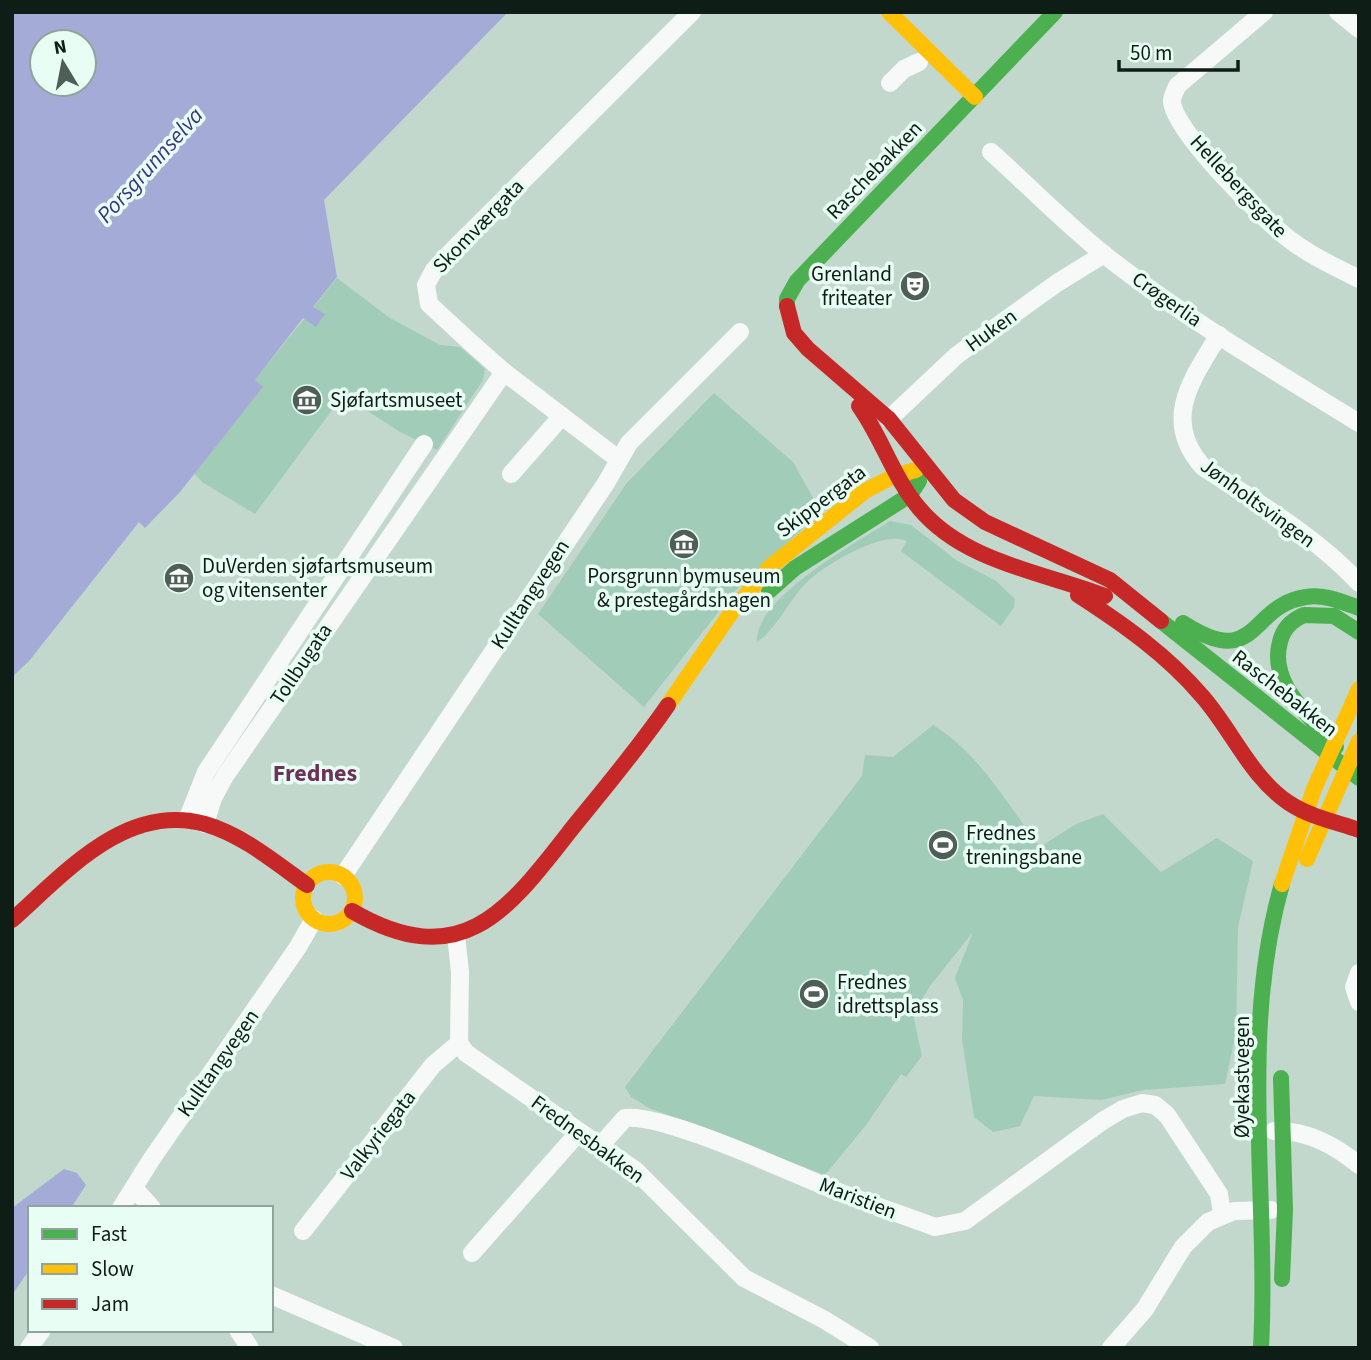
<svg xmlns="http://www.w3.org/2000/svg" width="1371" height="1360" viewBox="0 0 1371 1360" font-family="'Source Sans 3',sans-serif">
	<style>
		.green { fill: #a1ccb8 }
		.water { fill: #a5abd7; fill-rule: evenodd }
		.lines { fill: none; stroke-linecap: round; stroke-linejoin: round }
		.street { stroke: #f6f9f8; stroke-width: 18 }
		.fast { stroke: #4caf50; stroke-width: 16 }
		.slow { stroke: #ffc107; stroke-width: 16 }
		.jam { stroke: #c62828; stroke-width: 16 }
		.labels { text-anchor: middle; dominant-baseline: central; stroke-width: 7; stroke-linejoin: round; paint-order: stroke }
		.street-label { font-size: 21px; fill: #0e1e17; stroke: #e8fdf3 }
		.poi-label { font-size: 21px; fill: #0e1e17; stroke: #e8fdf3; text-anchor: start }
		.water-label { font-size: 23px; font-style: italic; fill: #3c3381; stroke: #e8fdf3 }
		.quarter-label { font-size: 24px; font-weight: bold; fill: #6e3158; stroke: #e8fdf3 }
	</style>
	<rect width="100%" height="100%" fill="#c2d8cd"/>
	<!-- green -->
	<g class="green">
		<path d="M 337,278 L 390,318 L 440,345 L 460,347 L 485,369 L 483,380 L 437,450 L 400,432 L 343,395 L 255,514 L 202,482 L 194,473 L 262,388 L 254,381 Z"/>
		<path d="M 714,393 L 793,462 L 821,512 L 734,592 L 644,707 L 538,614 L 626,484 Z"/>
		<path d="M 890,521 L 911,525 L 956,560 L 996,581 L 1015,599 L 1014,607 L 1001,626 L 901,551 L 907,541 C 883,529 822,566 805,584 C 791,598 772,635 757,641 C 755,598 857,542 890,521 Z"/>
		<path d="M 933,725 C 981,755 1006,803 1040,847 L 1076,824 L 1103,814 L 1161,872 L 1217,838 L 1253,861 L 1238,927 L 1236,1033 L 1225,1084 L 1143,1090 L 1101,1100 L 1034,1096 L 1020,1126 L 993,1132 L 974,1117 L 962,1039 L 963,1000 L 955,978 L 973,932 L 930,986 L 913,1014 L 922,1056 L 906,1077 L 901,1074 L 866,1125 L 825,1175 L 649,1108 L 631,1097 L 625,1087 L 862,776 L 865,755 L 893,757 Z"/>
	</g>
	<!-- water -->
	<g class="water">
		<path d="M 12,12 L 508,12 L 324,200 L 337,277 L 313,307 L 325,314 L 316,327 L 303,318 L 255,380 L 263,387 L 180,492 L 145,528 L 139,522 L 29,661 L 12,677 ZM 42,42 L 84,42 L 84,84 L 42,84 Z"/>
		<path d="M 64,1169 L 77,1173 L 86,1185 L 71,1208 L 30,1208 L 30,1269 L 12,1295 L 12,1208 Z"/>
	</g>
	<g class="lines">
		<!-- street -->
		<g class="street">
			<path d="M 1264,12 L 1177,86 C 1176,90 1172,96 1172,101 C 1173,131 1267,224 1293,242 C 1314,258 1336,267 1359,279"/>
			<path d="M 1338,12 L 1359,29"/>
			<path d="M 890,83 L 904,69 L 919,62"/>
			<path d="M 991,152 C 1029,186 1066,224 1106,256 C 1185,318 1273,370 1359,423"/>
			<path d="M 1219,335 C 1192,379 1161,420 1203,467 C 1256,502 1316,536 1359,583"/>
			<path d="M 889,419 L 957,355 L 1057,283 L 1104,254"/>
			<path d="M 618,459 L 504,372 L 469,341 L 429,304 L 426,285 L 434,270 L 454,249 L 692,12"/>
			<path d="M 511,474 L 562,416"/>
			<path d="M 187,820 L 206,772 L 424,444"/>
			<path d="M 205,824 L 213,798 L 225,776 L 504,372"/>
			<path d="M 343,876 L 606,483 L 629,443 L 740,332"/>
			<path d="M 456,935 L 460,972 L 459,1043 L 466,1053 L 635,1170 L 744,1278 L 823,1319 L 870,1348"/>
			<path d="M 1359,973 L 1354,987 L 1359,1002"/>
			<path d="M 1274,1131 C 1307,1130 1334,1145 1359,1165"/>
			<path d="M 600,1146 L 625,1118 C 663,1113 787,1171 829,1188 C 864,1202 900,1214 935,1227 L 965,1221 L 1104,1120 L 1123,1109 L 1142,1103 L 1155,1105 L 1167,1115 L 1219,1194 L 1222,1214"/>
			<path d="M 134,1188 L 152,1208"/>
			<path d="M 121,1208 L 151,1160 L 298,947 L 314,919"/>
			<path d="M 303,1231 L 433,1065 L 459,1043"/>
			<path d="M 472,1253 L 579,1132"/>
			<path d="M 271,1295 L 394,1348"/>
			<path d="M 238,1330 L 250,1348"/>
			<path d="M 29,1348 L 42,1330"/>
			<path d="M 1111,1348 L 1145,1309 L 1183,1247 L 1208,1222 L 1234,1211 L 1271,1210"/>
		</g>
		<!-- fast -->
		<g class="fast">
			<path d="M 787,306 L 787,299 L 797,281 L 1055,12"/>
			<path d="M 769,591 L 795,568 L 910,495 L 919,481"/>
			<path d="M 1161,621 L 1359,778"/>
			<path d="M 1183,623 C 1258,672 1249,605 1306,597 C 1325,594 1342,602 1359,608"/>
			<path d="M 1336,747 C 1312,717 1268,685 1280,642 C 1283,629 1292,620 1304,615 L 1334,616 L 1359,632"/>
			<path d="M 1281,1078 L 1285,1210 L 1282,1279"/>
			<path d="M 1261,1348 C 1269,1195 1239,1033 1282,884"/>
		</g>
		<!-- slow -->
		<g class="slow">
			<path d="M 889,12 L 975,97"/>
			<path d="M 668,705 L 733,610 L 770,567 L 865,491 L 894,476 L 916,470"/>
			<path d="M 1307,859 L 1359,741"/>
			<circle cx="329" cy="898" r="26"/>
			<path d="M 1282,884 L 1314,789 L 1359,689"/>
		</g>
		<!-- jam -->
		<g class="jam">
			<path d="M 787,306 L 794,333 L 808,349 L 889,419 L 954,500 L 985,522 L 1110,580 L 1161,621"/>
			<path d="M 859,406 C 882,438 893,477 919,508 C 964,562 1042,572 1105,596"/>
			<path d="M 1078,595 C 1123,624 1167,655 1202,696 C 1232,730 1251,778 1289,803 C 1310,817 1336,822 1359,830"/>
			<path d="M 352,911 C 461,974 507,912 570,831 C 603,790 638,749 668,705"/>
			<path d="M 12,920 C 65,873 126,802 205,824 C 243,835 276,863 307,885"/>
		</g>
	</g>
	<!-- icons -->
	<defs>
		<g id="theatre-disc" transform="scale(1.575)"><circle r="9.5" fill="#4d5f57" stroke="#e8fdf3"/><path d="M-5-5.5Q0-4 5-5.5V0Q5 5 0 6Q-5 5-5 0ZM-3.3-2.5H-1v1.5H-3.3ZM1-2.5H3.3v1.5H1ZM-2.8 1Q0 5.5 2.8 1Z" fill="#fff"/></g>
		<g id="museum-disc" transform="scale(1.575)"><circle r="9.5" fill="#4d5f57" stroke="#e8fdf3"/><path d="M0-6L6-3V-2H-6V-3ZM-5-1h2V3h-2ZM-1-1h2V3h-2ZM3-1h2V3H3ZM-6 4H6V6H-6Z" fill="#fff"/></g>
		<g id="stadium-disc" transform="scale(1.575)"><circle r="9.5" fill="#4d5f57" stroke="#e8fdf3"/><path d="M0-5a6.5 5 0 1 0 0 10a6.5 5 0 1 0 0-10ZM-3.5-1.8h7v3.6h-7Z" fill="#fff"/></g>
	</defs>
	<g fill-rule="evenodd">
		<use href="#theatre-disc" x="915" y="286"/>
		<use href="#museum-disc" x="307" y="400"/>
		<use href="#museum-disc" x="684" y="544"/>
		<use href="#museum-disc" x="179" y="578"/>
		<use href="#stadium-disc" x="943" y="845"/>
		<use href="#stadium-disc" x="814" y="994"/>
	</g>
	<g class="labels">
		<!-- street labels -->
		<g class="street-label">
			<text transform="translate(874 170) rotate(-46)">Raschebakken</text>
			<text transform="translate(1239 186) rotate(47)">Hellebergsgate</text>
			<text transform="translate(478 226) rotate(-46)">Skomværgata</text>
			<text transform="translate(1167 299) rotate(35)">Crøgerlia</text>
			<text transform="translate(991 330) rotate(-36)">Huken</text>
			<text transform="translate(821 501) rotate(-37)">Skippergata</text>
			<text transform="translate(1258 503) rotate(36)">Jønholtsvingen</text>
			<text transform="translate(530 594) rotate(-57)">Kulltangvegen</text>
			<text transform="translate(301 664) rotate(-56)">Tollbugata</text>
			<text transform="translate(1285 693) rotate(38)">Raschebakken</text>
			<text transform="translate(218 1063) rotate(-55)">Kulltangvegen</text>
			<text transform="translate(1242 1077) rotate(-90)">Øyekastvegen</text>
			<text transform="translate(378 1135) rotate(-52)">Valkyriegata</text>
			<text transform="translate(588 1139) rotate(36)">Frednesbakken</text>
			<text transform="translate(858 1198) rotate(21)">Maristien</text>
		</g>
		<!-- poi labels -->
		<g class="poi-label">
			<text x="892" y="274" text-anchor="end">Grenland<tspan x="892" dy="24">friteater</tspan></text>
			<text x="330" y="400">Sjøfartsmuseet</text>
			<text x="202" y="566">DuVerden sjøfartsmuseum<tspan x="202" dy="24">og vitensenter</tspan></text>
			<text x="684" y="576" text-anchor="middle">Porsgrunn bymuseum<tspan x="684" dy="24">&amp; prestegårdshagen</tspan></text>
			<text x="966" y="833">Frednes<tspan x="966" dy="24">treningsbane</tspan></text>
			<text x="837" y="982">Frednes<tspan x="837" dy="24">idrettsplass</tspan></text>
		</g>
		<!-- water labels -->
		<g class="water-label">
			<text transform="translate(150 165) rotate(-48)">Porsgrunnselva</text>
		</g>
		<!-- quarter labels -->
		<g class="quarter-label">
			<text x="315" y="773">Frednes</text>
		</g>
	</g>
	<!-- border -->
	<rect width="1371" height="1360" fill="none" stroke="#0e1e17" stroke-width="28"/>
	<!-- legend -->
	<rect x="28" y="1206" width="245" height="126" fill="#e8fdf3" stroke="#91a49b" stroke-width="2"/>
	<rect x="42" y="1229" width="35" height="10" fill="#4caf50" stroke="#91a49b" stroke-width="2"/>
	<text x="91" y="1241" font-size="21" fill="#0e1e17">Fast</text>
	<rect x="42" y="1264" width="35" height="10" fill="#ffc107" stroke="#91a49b" stroke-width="2"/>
	<text x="91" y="1276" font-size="21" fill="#0e1e17">Slow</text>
	<rect x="42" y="1299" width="35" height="10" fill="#c62828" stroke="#91a49b" stroke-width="2"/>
	<text x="91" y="1311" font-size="21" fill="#0e1e17">Jam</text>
	<!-- north arrow -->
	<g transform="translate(63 63) rotate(350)"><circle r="33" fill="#e8fdf3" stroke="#91a49b" stroke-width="2"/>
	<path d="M0-5L12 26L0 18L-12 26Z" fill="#4d5f57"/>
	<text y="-10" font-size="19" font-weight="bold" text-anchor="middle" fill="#0e1e17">N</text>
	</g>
	<!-- scale -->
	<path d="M1119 60v10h119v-10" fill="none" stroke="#0e1e17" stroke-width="3.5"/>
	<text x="1130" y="60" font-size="21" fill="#0e1e17" stroke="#e8fdf3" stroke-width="5" paint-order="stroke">50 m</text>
</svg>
